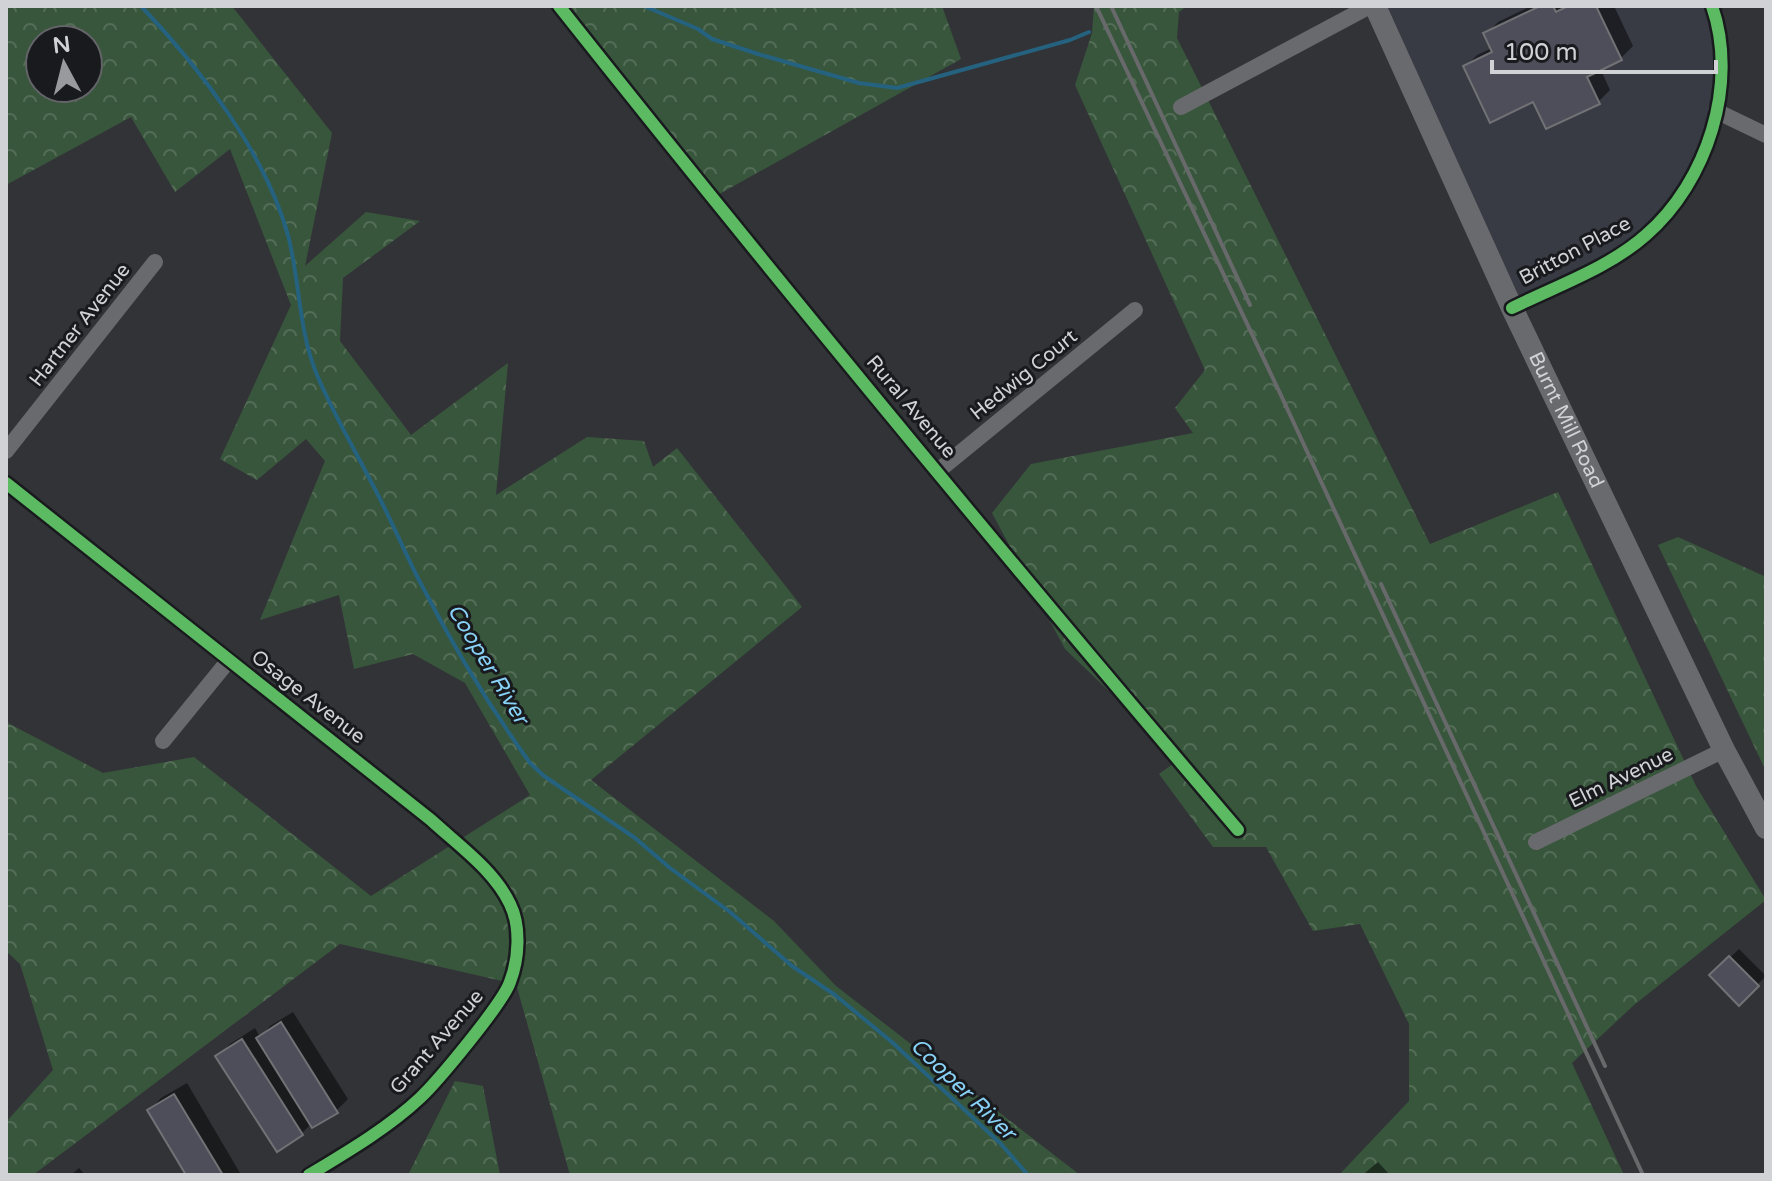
<svg xmlns="http://www.w3.org/2000/svg" width="1772" height="1181" viewBox="0 0 1772 1181" font-family="'Varela Round',sans-serif">
	<style>
		.built { fill: #383a44 }
		.forest { fill: url(#forest-crowns); fill-rule: evenodd }
		.shadow { fill: #0007 }
		.lines { fill: none; stroke-linecap: round; stroke-linejoin: round }
		.stream { stroke: #25627f; stroke-width: 4 }
		.building { fill: #4e4e5a; stroke: #717275; stroke-width: 2 }
		.minor { stroke: #696a6d; stroke-width: 16 }
		.secondary { stroke: #696a6d; stroke-width: 22 }
		.rail { stroke: #68696b; stroke-width: 4 }
		.cycleway-casing { stroke: #191a1d; stroke-width: 17 }
		.cycleway { stroke: #5cba63; stroke-width: 12 }
		.labels { text-anchor: middle; dominant-baseline: central; stroke-width: 6; stroke-linejoin: round; paint-order: stroke }
		.street-label { font-size: 20px; fill: #d1d2d6; stroke: #191a1d }
		.water-label { font-size: 22px; font-style: italic; fill: #88d1f7; stroke: #191a1d }
	</style>
	<defs>
		<pattern id="forest-crowns" width="20" height="18" patternUnits="userSpaceOnUse" patternTransform="scale(2)"><rect width="20" height="18" fill="#38563c"/><path d="M2 6a3 3 0 1 1 6 0M12 15a3 3 0 1 1 6 0" fill="none" stroke="#546d57"/></pattern>
	</defs>
	<rect width="100%" height="100%" fill="#323337"/>
	<!-- built -->
	<path class="built" d="M 1375,6 L 1712,6 L 1720,54 L 1702,157 L 1644,237 L 1512,308 Z"/>
	<!-- forest -->
	<g class="forest">
		<path d="M 6,6 L 232,6 L 332,133 L 305,266 L 366,212 L 420,221 L 343,278 L 340,341 L 411,435 L 508,363 L 496,495 L 587,437 L 644,441 L 653,467 L 677,448 L 802,607 L 591,780 L 774,921 L 836,986 L 1080,1175 L 570,1175 L 516,984 L 340,944 L 33,1175 L 6,1175 L 6,1122 L 53,1070 L 20,964 L 6,951 L 6,722 L 103,773 L 194,757 L 371,896 L 530,795 L 465,683 L 413,654 L 354,669 L 339,595 L 260,620 L 325,461 L 306,439 L 257,480 L 220,459 L 291,305 L 230,149 L 175,192 L 131,117 L 6,185 ZM 40,40 L 88,40 L 88,88 L 40,88 Z"/>
		<path d="M 561,6 L 942,6 L 961,59 L 714,197 Z"/>
		<path d="M 1094,6 L 1187,6 L 1179,12 L 1177,38 L 1430,544 L 1558,492 L 1696,786 L 1766,900 L 1634,1005 L 1572,1063 L 1624,1175 L 1339,1175 L 1409,1101 L 1409,1024 L 1360,924 L 1313,931 L 1266,847 L 1213,847 L 1159,774 L 1177,761 L 1135,716 L 1065,649 L 992,513 L 1031,464 L 1193,433 L 1175,408 L 1205,370 L 1075,85 L 1092,33 Z"/>
		<path d="M 1678,537 L 1764,576 L 1766,771 L 1658,545 Z"/>
		<path d="M 455,1081 L 483,1086 L 500,1175 L 408,1175 Z"/>
	</g>
	<!-- shadow -->
	<g class="shadow">
		<path d="M 1531,6 L 1614,6 L 1633,46 L 1621,58 L 1600,68 L 1610,90 L 1598,102 L 1534,99 L 1465,67 L 1477,55 L 1492,48 L 1486,34 L 1498,22 Z"/>
		<path d="M 1739,949 L 1766,976 L 1739,1003 L 1712,975 Z"/>
		<path d="M 293,1012 L 348,1099 L 336,1111 L 312,1123 L 302,1133 L 277,1149 L 218,1056 L 230,1044 L 255,1028 L 260,1037 L 270,1026 Z"/>
		<path d="M 187,1083 L 240,1173 L 238,1175 L 188,1175 L 150,1110 L 161,1098 Z"/>
		<path d="M 1378,1162 L 1390,1175 L 1363,1175 L 1366,1172 Z"/>
		<path d="M 79,1168 L 85,1175 L 71,1175 Z"/>
	</g>
	<g class="lines">
		<!-- stream -->
		<g class="stream">
			<path d="M 141,6 C 200,68 267,155 289,239 C 300,285 299,332 317,375 C 336,420 362,462 383,505 C 396,531 407,557 420,582 C 452,644 489,706 530,763 L 544,776 L 635,838 L 670,868 L 730,912 L 792,966 L 835,995 L 893,1043 L 1001,1144 L 1028,1175"/>
			<path d="M 644,6 L 698,29 L 712,39 L 758,54 L 859,83 L 897,88 L 1070,40 L 1089,32"/>
		</g>
	</g>
	<!-- building -->
	<g class="building">
		<path d="M 1540,6 L 1553,6 L 1556,12 L 1568,6 L 1596,6 L 1622,60 L 1587,77 L 1600,104 L 1546,129 L 1533,102 L 1490,123 L 1463,66 L 1492,52 L 1483,33 Z"/>
		<path d="M 1729,956 L 1759,986 L 1739,1006 L 1709,975 Z"/>
		<path d="M 281,1022 L 338,1113 L 312,1128 L 256,1038 Z"/>
		<path d="M 242,1039 L 303,1135 L 277,1152 L 215,1056 Z"/>
		<path d="M 174,1094 L 223,1175 L 186,1175 L 147,1110 Z"/>
	</g>
	<g class="lines">
		<!-- minor -->
		<g class="minor">
			<path d="M 559,6 C 780,285 1007,559 1238,830"/>
			<path d="M 1181,107 L 1370,6"/>
			<path d="M 1716,111 L 1766,135"/>
			<path d="M 1512,308 C 1556,286 1609,268 1646,235 C 1707,182 1739,84 1712,6"/>
			<path d="M 6,451 L 155,262"/>
			<path d="M 938,471 L 1135,310"/>
			<path d="M 6,483 L 431,820 C 458,845 494,870 510,904 C 521,926 519,959 510,982 C 503,1003 438,1081 420,1098 C 388,1128 347,1152 309,1175"/>
			<path d="M 163,741 L 229,660"/>
			<path d="M 1536,842 L 1724,750"/>
		</g>
		<!-- secondary -->
		<path class="secondary" id="s1" d="M 1375,6 L 1512,308 L 1724,750 L 1766,828"/>
		<!-- rail -->
		<g class="rail">
			<path d="M 1096,6 L 1279,391 L 1643,1175"/>
			<path d="M 1111,6 L 1250,305"/>
			<path d="M 1381,584 L 1605,1066"/>
		</g>
		<!-- cycleway casing -->
		<g class="cycleway-casing">
			<g id="cycleway">
				<path d="M 559,6 C 780,285 1007,559 1238,830"/>
				<path d="M 1512,308 C 1556,286 1609,268 1646,235 C 1707,182 1739,84 1712,6"/>
				<path d="M 6,483 L 431,820 C 458,845 494,870 510,904 C 521,926 519,959 510,982 C 503,1003 438,1081 420,1098 C 388,1128 347,1152 309,1175"/>
			</g>
		</g>
		<!-- cycleway -->
		<use href="#cycleway" class="cycleway"/>
	</g>
	<g class="labels">
		<!-- street labels -->
		<g class="street-label">
			<text transform="translate(1575 251) rotate(-28)">Britton Place</text>
			<text transform="translate(80 325) rotate(-52)">Hartner Avenue</text>
			<text transform="translate(1024 375) rotate(-39)">Hedwig Court</text>
			<text transform="translate(911 407) rotate(50)">Rural Avenue</text>
			<text stroke="none"><textPath href="#s1" startOffset="456">Burnt Mill Road</textPath></text>
			<text transform="translate(308 697) rotate(38)">Osage Avenue</text>
			<text transform="translate(1621 778) rotate(-26)">Elm Avenue</text>
			<text transform="translate(437 1042) rotate(-49)">Grant Avenue</text>
		</g>
		<!-- water labels -->
		<g class="water-label">
			<text transform="translate(488 664) rotate(59)">Cooper River</text>
			<text transform="translate(963 1089) rotate(44)">Cooper River</text>
		</g>
	</g>
	<!-- border -->
	<rect width="1772" height="1181" fill="none" stroke="#d1d2d6" stroke-width="16"/>
	<!-- north arrow -->
	<g transform="translate(64 64) rotate(353)"><circle r="38" fill="#191a1d" stroke="#636467" stroke-width="2"/>
	<path d="M0-6L14 30L0 20L-14 30Z" fill="#999a9e"/>
	<text y="-12" font-size="22" font-weight="bold" text-anchor="middle" fill="#d1d2d6">N</text>
	</g>
	<!-- scale -->
	<path d="M1492 60v12h224v-12" fill="none" stroke="#d1d2d6" stroke-width="4"/>
	<text x="1504" y="60" font-size="24" fill="#d1d2d6" stroke="#191a1d" stroke-width="6" paint-order="stroke">100 m</text>
</svg>
